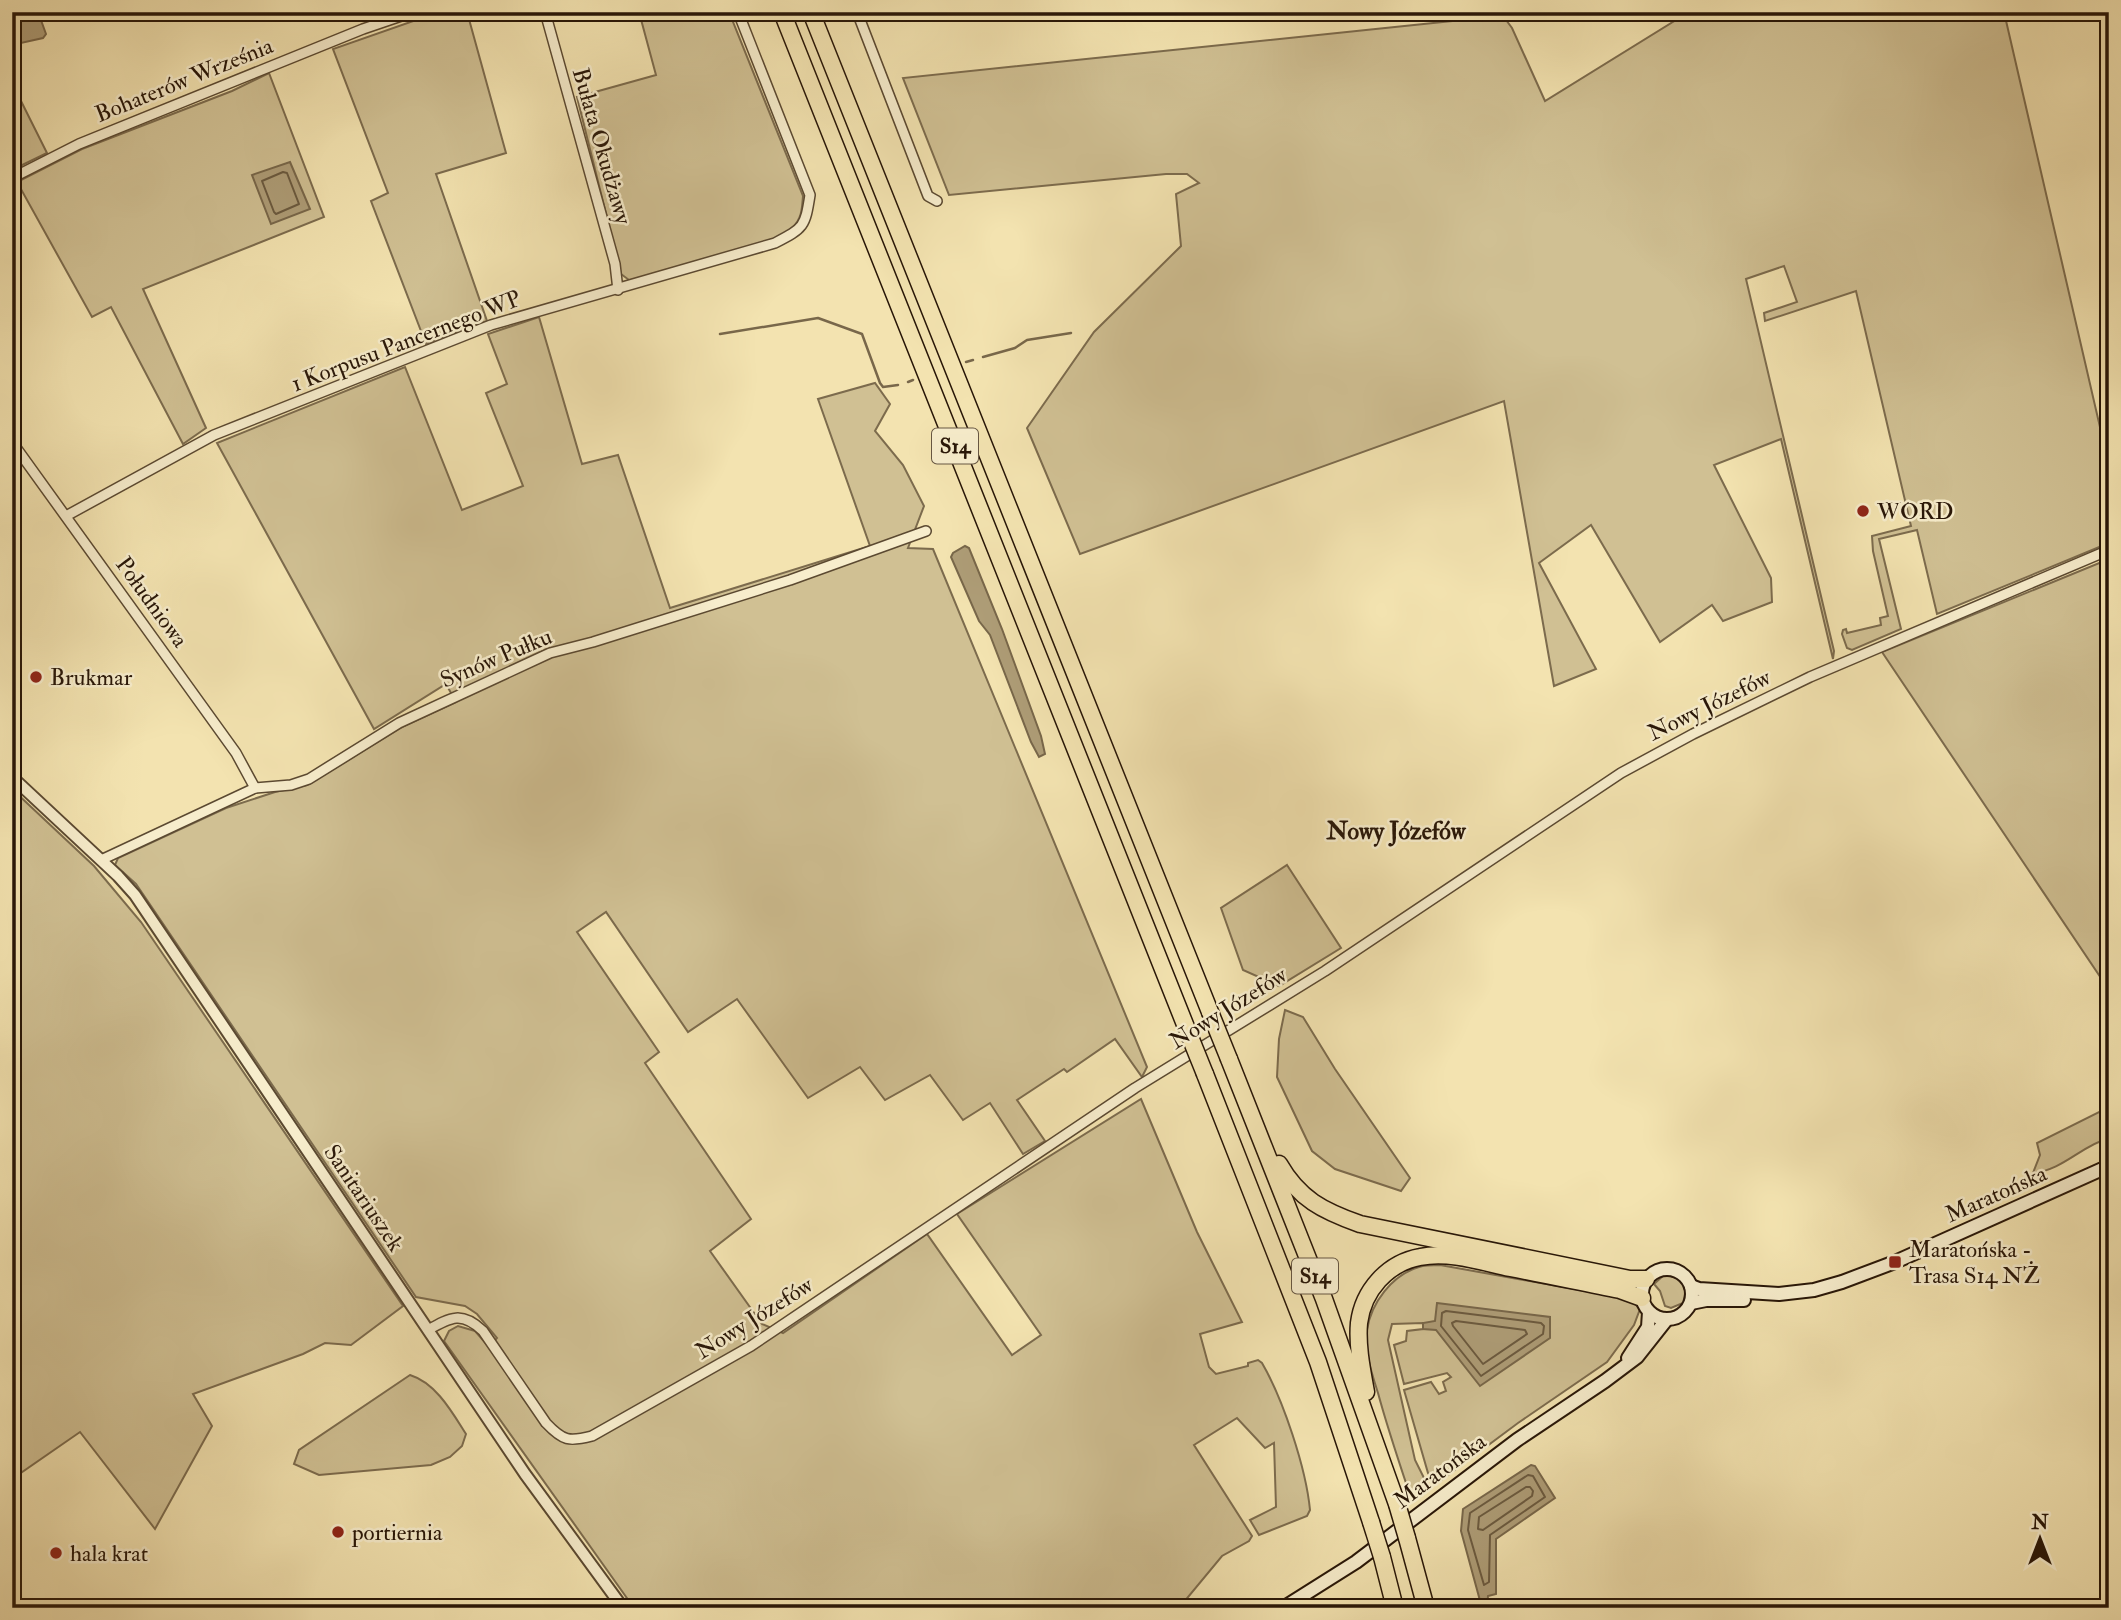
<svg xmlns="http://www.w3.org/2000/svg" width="2121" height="1620" viewBox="0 0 2121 1620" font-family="'IM FELL Double Pica',serif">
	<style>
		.green { fill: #d0c093; stroke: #7c6b4d; stroke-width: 2 }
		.water { fill: #ae9d77; stroke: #78674a; stroke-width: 2 }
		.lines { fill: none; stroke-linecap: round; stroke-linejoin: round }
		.shore { stroke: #6b5a3f; stroke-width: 2 }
		.stream { stroke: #78674a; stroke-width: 2.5 }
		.minor-casing { stroke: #5b4931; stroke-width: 12 }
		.tertiary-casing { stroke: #5b4931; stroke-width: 14 }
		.secondary-casing { stroke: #281607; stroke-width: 16 }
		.motorway-casing { stroke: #281607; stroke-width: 19 }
		.minor { stroke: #f7edcc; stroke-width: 9 }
		.tertiary { stroke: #f7edcc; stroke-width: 10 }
		.secondary { stroke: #f7edcc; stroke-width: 12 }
		.motorway { stroke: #f3e3b0; stroke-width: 16 }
		.motorway-bridge-casing { stroke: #281607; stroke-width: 19; stroke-linecap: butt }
		.motorway-bridge { stroke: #f3e3b0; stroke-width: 16 }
		.poi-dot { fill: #8f2418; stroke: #f7edcc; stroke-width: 2.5 }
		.labels { text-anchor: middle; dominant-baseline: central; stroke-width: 5; stroke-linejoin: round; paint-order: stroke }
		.shield { fill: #f7edcc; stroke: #665642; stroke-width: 2 }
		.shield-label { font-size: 21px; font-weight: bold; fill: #281607 }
		.street-label { font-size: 23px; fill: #281607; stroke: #f7edcc }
		.poi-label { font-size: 23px; fill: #281607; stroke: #f7edcc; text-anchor: start }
		.neighbourhood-label { font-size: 24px; font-weight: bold; fill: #281607; stroke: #f7edcc }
	</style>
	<rect width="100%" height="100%" fill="#f3e3b0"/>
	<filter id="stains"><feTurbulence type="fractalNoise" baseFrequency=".00286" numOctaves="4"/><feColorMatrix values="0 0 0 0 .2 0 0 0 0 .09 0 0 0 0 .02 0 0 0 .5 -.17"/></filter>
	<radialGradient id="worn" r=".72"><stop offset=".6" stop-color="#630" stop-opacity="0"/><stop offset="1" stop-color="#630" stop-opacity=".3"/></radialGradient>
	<!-- green -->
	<g class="green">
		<path d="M 439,12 L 467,12 L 506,153 L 436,174 L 487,321 L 426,344 L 371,201 L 388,193 L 333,49 Z"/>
		<path d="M 639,12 L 729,12 L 803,196 C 802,208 802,218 793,227 C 774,247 665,273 633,283 L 621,274 L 577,97 L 656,75 Z"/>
		<path d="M 1480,12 L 1500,12 L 1512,28 L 1545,101 L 1689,12 L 2004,12 L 2109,466 L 2109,543 L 1937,614 L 1917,530 L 1879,539 L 1901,629 L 1852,650 L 1847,648 L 1842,634 L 1843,630 L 1846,629 L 1847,633 L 1881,625 L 1880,618 L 1888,616 L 1873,551 L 1872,536 L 1911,526 L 1856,291 L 1765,321 L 1764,313 L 1797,302 L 1784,266 L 1746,279 L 1834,651 L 1833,659 L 1781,439 L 1714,465 L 1771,578 L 1772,602 L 1723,621 L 1712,605 L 1660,642 L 1591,525 L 1539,563 L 1596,669 L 1554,686 L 1504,401 L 1080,554 L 1027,428 L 1094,332 L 1181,246 L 1176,194 L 1199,183 L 1187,174 L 1166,174 L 949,195 L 903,78 L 1462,20 Z"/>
		<path d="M 269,73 L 324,217 L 143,289 L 206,428 L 183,444 L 111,307 L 92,317 L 17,182 L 82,149 L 232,91 Z"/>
		<path d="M 12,83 L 47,153 L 12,170 Z"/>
		<path d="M 539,317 L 582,464 L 618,455 L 670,608 L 870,546 L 818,399 L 875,383 L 890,404 L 875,431 L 903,465 L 924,506 L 908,548 L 933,549 L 1147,1067 L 1142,1077 L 1115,1039 L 1067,1072 L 1064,1069 L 1017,1100 L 1045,1141 L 1023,1154 L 990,1103 L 963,1120 L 930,1075 L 885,1100 L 860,1067 L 808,1098 L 737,999 L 688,1032 L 606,912 L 577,932 L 659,1052 L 645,1063 L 751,1219 L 710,1251 L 762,1324 L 783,1333 L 927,1234 L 1012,1355 L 1041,1335 L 957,1214 L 1141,1099 L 1197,1232 L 1242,1322 L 1200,1334 L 1209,1367 L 1216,1374 L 1248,1366 L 1248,1363 L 1258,1360 L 1262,1363 C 1283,1399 1306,1468 1310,1510 L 1307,1516 L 1259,1535 L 1250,1520 L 1276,1507 L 1274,1443 L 1265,1448 L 1237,1418 L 1194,1445 L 1252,1536 L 1249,1541 L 1222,1556 L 1179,1608 L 634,1608 L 444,1341 L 449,1331 L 458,1326 L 475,1331 L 489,1347 L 497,1338 L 477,1314 L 465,1306 L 416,1297 L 136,884 L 115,865 L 118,858 L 226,808 L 275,792 L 307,785 L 404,726 L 456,702 L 446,684 L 374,729 L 217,443 L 405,367 L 462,510 L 523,486 L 486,393 L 507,384 L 488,334 Z"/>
		<path d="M 2109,559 L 2109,990 L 1882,652 Z"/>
		<path d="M 12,789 L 94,866 L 141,922 L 403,1306 L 351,1345 L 325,1343 L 303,1354 L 193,1394 L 212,1426 L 155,1529 L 80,1432 L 12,1479 Z"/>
		<path d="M 1287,865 L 1341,948 L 1279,986 L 1243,970 L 1221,908 Z"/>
		<path d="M 1285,1010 L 1303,1017 L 1335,1069 L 1410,1178 L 1401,1191 L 1335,1169 L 1312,1151 L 1277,1077 L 1279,1039 Z"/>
		<path d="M 2109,1107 L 2109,1138 C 2081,1146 2063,1170 2033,1173 L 2040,1155 L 2037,1143 Z"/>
		<path d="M 1440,1265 L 1630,1299 L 1640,1309 L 1634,1325 L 1607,1362 L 1518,1423 L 1436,1484 L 1428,1473 L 1404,1390 L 1431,1382 L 1439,1394 L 1446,1391 L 1443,1382 L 1451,1377 L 1447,1373 L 1404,1384 L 1394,1345 L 1406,1341 L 1407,1331 L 1423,1329 L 1423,1323 L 1392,1324 L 1388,1340 L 1415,1460 L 1427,1484 L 1422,1494 L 1412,1501 C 1400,1465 1388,1430 1378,1393 C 1372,1374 1364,1351 1367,1330 C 1371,1303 1392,1275 1419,1267 C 1425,1265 1433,1265 1440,1265 Z"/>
		<path d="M 1664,1275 C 1684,1278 1689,1284 1683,1303 L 1671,1308 L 1665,1306 L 1660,1291 L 1654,1284 Z"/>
		<path d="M 410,1375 C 436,1383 452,1412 466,1434 L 462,1446 L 450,1457 L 431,1465 L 319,1475 L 294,1464 L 299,1450 Z"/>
	</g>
	<!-- water -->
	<g class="water">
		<path d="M 12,12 L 38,12 L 46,34 L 43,38 L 21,43 C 11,35 12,24 12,12 Z"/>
		<path d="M 290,162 L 310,209 L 271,224 L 252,175 Z"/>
		<path d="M 965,546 L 969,548 L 1002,629 L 1041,736 L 1045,754 L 1039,757 L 1031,742 L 990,635 L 979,621 L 951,557 L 953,553 Z"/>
		<path d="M 1437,1303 L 1550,1317 L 1550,1338 L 1480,1386 L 1436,1330 L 1423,1329 L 1423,1323 L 1435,1321 Z"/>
		<path d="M 1531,1465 L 1535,1466 L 1555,1498 L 1496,1539 L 1496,1594 L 1488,1596 L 1487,1608 L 1482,1608 L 1461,1531 L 1463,1509 Z"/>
	</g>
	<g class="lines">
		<!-- shore -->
		<g class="shore">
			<path d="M 283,172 L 287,173 L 299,204 L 276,214 L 274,212 L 262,181 Z"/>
			<path d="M 1446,1311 L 1541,1323 L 1544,1326 L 1543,1334 L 1481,1376 L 1441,1326 L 1442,1313 Z"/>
			<path d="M 1456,1321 L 1525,1330 L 1527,1334 L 1483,1364 L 1453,1326 L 1452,1323 Z"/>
			<path d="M 1528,1475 L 1533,1476 L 1545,1497 L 1490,1535 L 1489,1582 L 1484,1585 L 1468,1530 L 1470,1513 Z"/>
			<path d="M 1526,1487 L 1530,1487 L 1533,1491 L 1532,1496 L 1483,1530 L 1478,1529 L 1479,1517 Z"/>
		</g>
		<!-- stream -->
		<g class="stream">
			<path d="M 720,334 L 818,318 L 862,334 L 880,383 L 883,387 L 898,385"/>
			<path d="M 983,357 L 1015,348 L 1027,340 L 1071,333"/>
			<path d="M 966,362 L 973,360"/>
			<path d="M 908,382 L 913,380"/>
		</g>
		<!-- minor casing -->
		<g class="minor-casing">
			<g id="minor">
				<path d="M 545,12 L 615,264 L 618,290"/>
				<path d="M 857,12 L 928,196 L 937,201"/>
				<path d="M 12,178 L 79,144 L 363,29 L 413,12"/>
				<path d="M 12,442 L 236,753 L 255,788"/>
				<path d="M 66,516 L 214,435 L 491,325 L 775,243 C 804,228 805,227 810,195 L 738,12"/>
				<path d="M 101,860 L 255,788 L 291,785 L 309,779 L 399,723 L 550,653 L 593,642 L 790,580 L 926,531"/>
				<path d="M 428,1330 C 451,1317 462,1311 483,1331 L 546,1423 C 563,1441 569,1442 592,1436 L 751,1346 L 1135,1088 L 1325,971 L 1621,773 L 1693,734 L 1810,677 L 2109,550"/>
			</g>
		</g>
		<!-- tertiary casing -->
		<g class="tertiary-casing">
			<path id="tertiary" d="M 12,777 L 118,876 L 135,895 L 525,1474 L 623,1608"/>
		</g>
		<!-- secondary casing -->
		<g class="secondary-casing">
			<g id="secondary">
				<circle cx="1667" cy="1294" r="25"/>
				<path d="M 1691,1286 L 1699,1289 L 1779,1294 L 1814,1290 L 1842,1282 L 1895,1262 L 2109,1166"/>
				<path d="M 1691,1303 L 1706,1300 L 1744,1300"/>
				<path d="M 1628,1358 L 1648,1327 L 1649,1312"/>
				<path d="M 1283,1608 L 1356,1562 L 1517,1440 L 1605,1381 L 1637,1357 L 1667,1319"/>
			</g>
		</g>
		<!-- motorway casing -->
		<g class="motorway-casing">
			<g id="motorway">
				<path d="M 782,12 L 1186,1027"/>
				<path d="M 811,12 L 1210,1012"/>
				<path d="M 1229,1059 L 1324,1299 L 1397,1504"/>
				<path d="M 1205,1074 L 1318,1362 L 1371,1522"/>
				<path d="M 1279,1164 C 1299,1199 1323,1211 1360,1224 L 1630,1279 L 1646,1279"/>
				<path d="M 1366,1392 C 1362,1370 1357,1346 1359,1323 C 1363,1291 1387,1263 1420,1257 C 1449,1251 1482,1262 1510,1268 C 1547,1275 1584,1283 1620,1290 L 1642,1298"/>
				<path d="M 1407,1538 L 1426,1608"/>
				<path d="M 1382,1557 L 1395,1608"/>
			</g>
		</g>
		<!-- minor -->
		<use href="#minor" class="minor"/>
		<!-- tertiary -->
		<use href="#tertiary" class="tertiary"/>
		<!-- secondary -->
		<use href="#secondary" class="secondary"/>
		<!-- motorway -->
		<use href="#motorway" class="motorway"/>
		<!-- motorway-bridge casing -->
		<g class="motorway-bridge-casing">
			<g id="motorway-bridge">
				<path d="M 1210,1012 L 1229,1059"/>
				<path d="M 1186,1027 L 1205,1074"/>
				<path d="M 1397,1504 L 1407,1538"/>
				<path d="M 1371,1522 L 1382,1557"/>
			</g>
		</g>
		<!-- motorway-bridge -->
		<use href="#motorway-bridge" class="motorway-bridge"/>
	</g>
	<!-- markers -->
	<g class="poi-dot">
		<circle cx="1863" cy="511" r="7"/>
		<circle cx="36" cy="677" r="7"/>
		<rect x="1888" y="1255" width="14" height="14" rx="3.5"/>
		<circle cx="338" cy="1532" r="7"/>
		<circle cx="56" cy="1553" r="7"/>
	</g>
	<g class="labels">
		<!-- shield labels -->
		<g class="shield">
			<rect x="932" y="428.5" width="46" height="35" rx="5"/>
			<rect x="1292" y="1258.5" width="46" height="35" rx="5"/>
		</g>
		<g class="shield-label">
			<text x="955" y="446">S14</text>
			<text x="1315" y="1276">S14</text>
		</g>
		<!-- street labels -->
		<g class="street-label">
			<text transform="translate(184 80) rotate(-22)">Bohaterów Września</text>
			<text transform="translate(602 146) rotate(74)">Bułata Okudżawy</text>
			<text transform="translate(406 341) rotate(-21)">1 Korpusu Pancernego WP</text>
			<text transform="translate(152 602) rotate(54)">Południowa</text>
			<text transform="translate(496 658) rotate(-23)">Synów Pułku</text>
			<text transform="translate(1709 705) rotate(-26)">Nowy Józefów</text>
			<text transform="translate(1228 1008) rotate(-32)">Nowy Józefów</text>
			<text transform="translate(1996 1194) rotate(-24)">Maratońska</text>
			<text transform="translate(364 1198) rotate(56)">Sanitariuszek</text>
			<text transform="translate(754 1318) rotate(-32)">Nowy Józefów</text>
			<text transform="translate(1440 1471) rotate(-37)">Maratońska</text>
		</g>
		<!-- poi labels -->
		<g class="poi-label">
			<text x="1877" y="511">WORD</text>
			<text x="50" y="677">Brukmar</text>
			<text x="1909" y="1249">Maratońska -<tspan x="1909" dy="26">Trasa S14 NŻ</tspan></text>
			<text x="352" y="1532">portiernia</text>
			<text x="70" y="1553">hala krat</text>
		</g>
		<!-- neighbourhood labels -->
		<g class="neighbourhood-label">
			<text x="1396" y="831">Nowy Józefów</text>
		</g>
	</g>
	<!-- margin -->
	<rect width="2121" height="1620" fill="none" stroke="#f3e3b0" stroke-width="42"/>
	<rect x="14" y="14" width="2093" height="1592" fill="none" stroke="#281607" stroke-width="3.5"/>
	<rect x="21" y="21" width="2079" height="1578" fill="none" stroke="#281607" stroke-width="2"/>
	<!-- north arrow -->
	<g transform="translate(2040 1539)" stroke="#f7edcc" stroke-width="5" paint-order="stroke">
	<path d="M0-5L12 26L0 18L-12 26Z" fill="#281607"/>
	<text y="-10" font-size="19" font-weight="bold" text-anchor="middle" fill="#281607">N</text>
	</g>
	<rect width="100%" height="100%" filter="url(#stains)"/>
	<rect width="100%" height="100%" fill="url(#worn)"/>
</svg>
